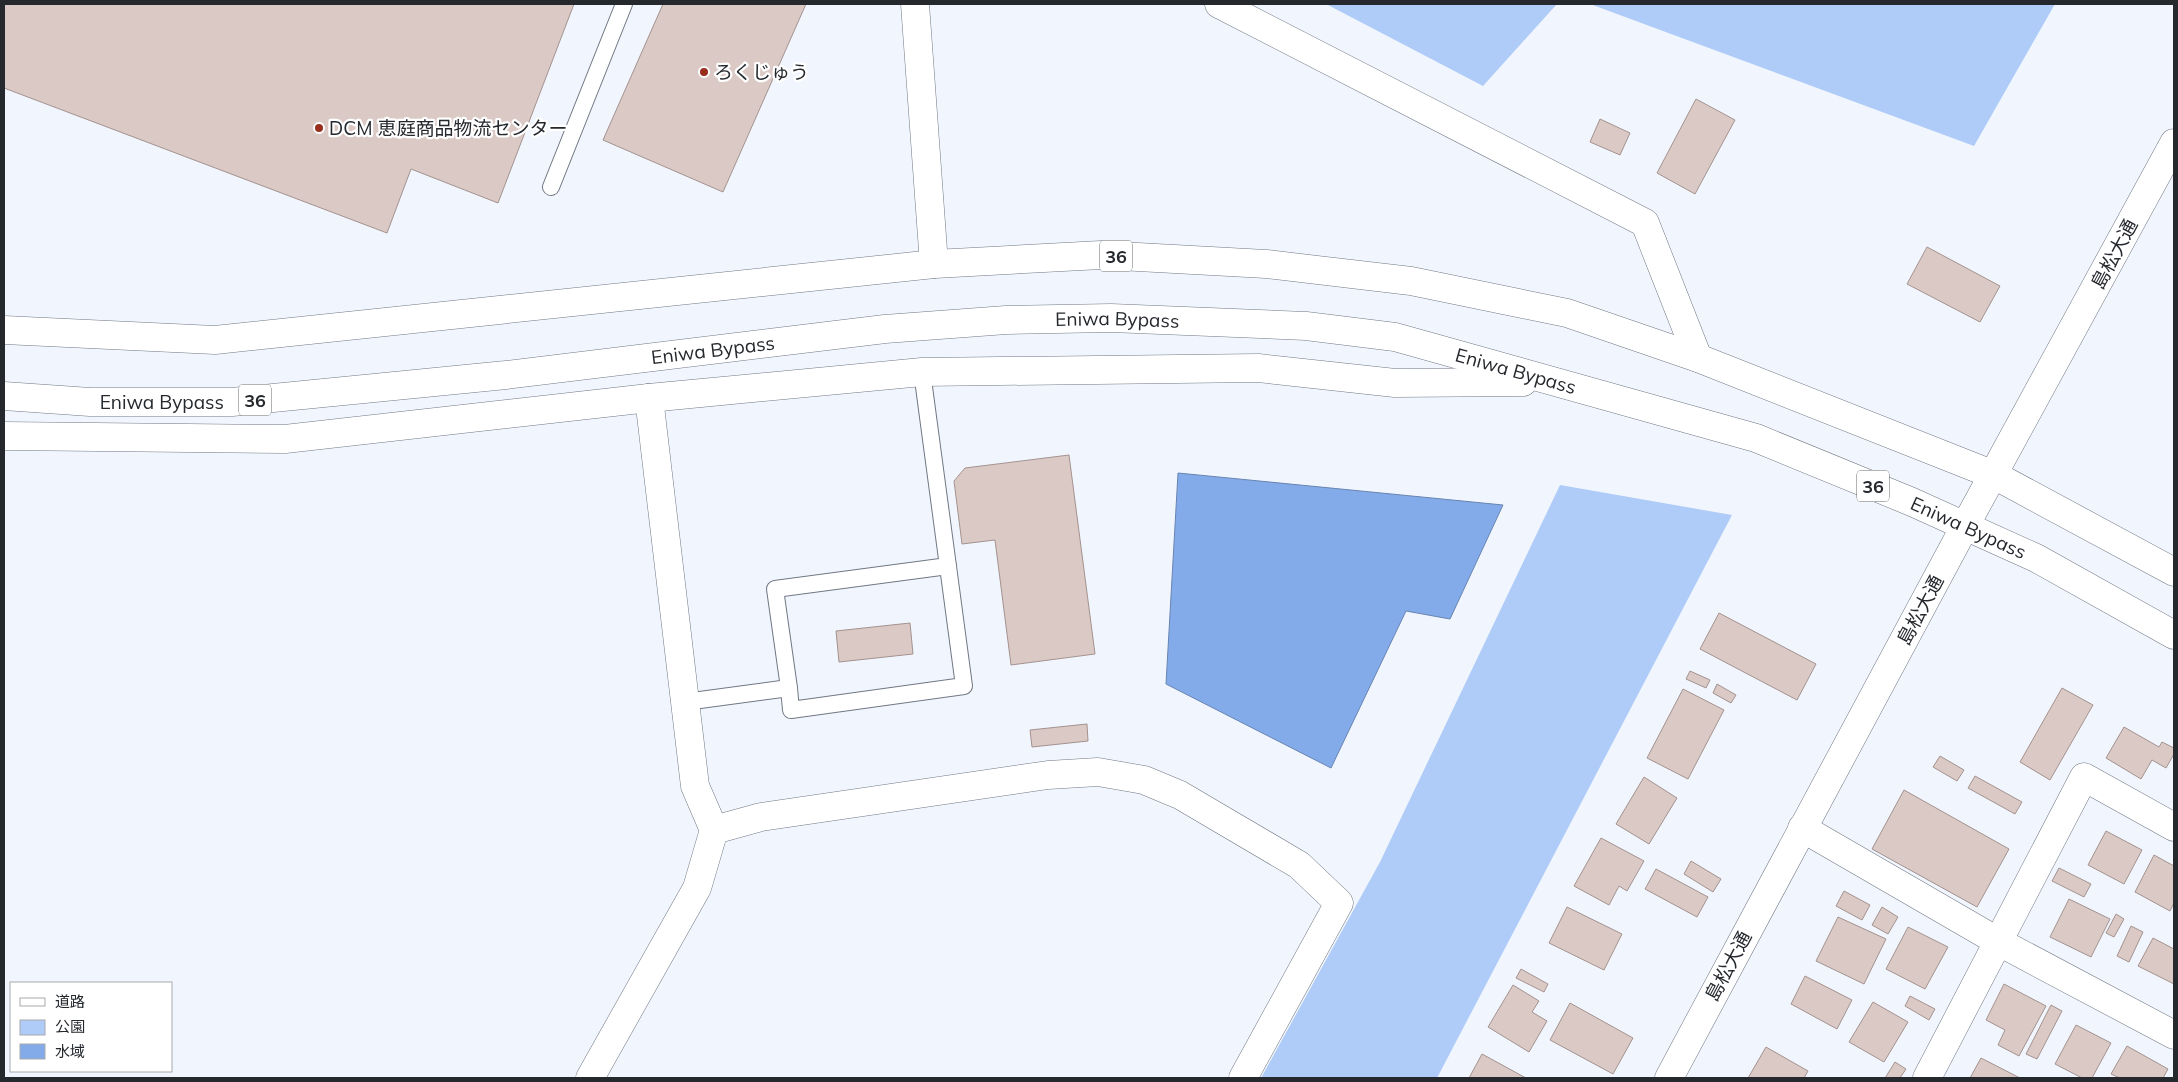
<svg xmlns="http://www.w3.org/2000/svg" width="2178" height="1082" viewBox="0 0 2178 1082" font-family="Mulish,'Noto Sans JP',sans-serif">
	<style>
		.green { fill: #afcbf7 }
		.water { fill: #84abe9; stroke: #6884b1 }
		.building { fill: #dbc9c5; stroke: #a3928f }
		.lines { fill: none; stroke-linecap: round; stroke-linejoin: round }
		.lane-casing { stroke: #717884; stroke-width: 18 }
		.street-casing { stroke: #717884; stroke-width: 29 }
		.secondary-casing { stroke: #717884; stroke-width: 29 }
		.highway-casing { stroke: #717884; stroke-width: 29 }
		.lane { stroke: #fff; stroke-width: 16 }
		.street { stroke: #fff; stroke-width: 28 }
		.secondary { stroke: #fff; stroke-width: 28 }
		.highway { stroke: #fff; stroke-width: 28 }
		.poi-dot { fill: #982e1d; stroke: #fff; stroke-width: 2 }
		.labels { text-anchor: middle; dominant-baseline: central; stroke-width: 4.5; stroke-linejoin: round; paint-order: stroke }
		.shield { fill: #fff; stroke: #66686c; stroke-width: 1 }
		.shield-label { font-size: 18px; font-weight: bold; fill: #25282d }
		.poi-label { font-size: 19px; fill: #25282d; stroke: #fff; text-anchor: start }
		.street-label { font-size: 19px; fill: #25282d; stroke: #fff }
	</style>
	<rect width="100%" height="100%" fill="#f1f6fe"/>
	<!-- green -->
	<g class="green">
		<path d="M 1326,4 L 1557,4 L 1483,86 Z"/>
		<path d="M 1590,4 L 2055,4 L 1974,146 Z"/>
		<path d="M 1560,485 L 1732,515 L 1437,1078 L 1261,1078 L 1380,862 Z"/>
	</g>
	<!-- water -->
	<path class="water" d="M 1178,473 L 1503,505 L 1450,619 L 1406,611 L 1331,768 L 1166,684 Z"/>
	<!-- building -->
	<g class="building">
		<path d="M 4,4 L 574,4 L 498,203 L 411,169 L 387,233 L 4,88 Z"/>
		<path d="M 663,4 L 806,4 L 723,192 L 603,140 Z"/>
		<path d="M 1696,99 L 1735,120 L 1695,194 L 1657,173 Z"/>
		<path d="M 1600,119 L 1630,133 L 1620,155 L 1590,142 Z"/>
		<path d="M 1927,247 L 2000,286 L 1980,322 L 1907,284 Z"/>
		<path d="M 1069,455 L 1095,654 L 1011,665 L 995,540 L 962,544 L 954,481 L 965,468 Z"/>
		<path d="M 1719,613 L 1816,664 L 1797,700 L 1700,649 Z"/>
		<path d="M 910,623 L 913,654 L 839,662 L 836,631 Z"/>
		<path d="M 1690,671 L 1710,680 L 1706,688 L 1686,679 Z"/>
		<path d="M 1717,684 L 1736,695 L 1731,703 L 1713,693 Z"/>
		<path d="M 2062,688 L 2093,705 L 2050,780 L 2020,762 Z"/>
		<path d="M 1683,689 L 1724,710 L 1688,779 L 1647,758 Z"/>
		<path d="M 1087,724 L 1088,741 L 1032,747 L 1030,730 Z"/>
		<path d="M 2124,727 L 2159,747 L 2162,742 L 2174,748 L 2174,754 L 2166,768 L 2152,760 L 2141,779 L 2106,758 Z"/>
		<path d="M 1940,756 L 1964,770 L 1957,781 L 1933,767 Z"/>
		<path d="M 1975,776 L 2022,802 L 2015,814 L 1968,788 Z"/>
		<path d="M 1644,777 L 1677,798 L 1649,844 L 1616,824 Z"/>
		<path d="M 1904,790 L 2009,849 L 1977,907 L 1872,849 Z"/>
		<path d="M 2106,831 L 2142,850 L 2124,884 L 2088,865 Z"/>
		<path d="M 1601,838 L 1644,861 L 1627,891 L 1619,886 L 1609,905 L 1574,886 Z"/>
		<path d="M 2154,855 L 2174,866 L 2174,903 L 2170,911 L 2135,892 Z"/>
		<path d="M 1691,861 L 1721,879 L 1713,892 L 1684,874 Z"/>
		<path d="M 2059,868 L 2091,884 L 2084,897 L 2052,881 Z"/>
		<path d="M 1656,869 L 1708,897 L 1697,917 L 1645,889 Z"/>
		<path d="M 1844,891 L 1870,905 L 1862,920 L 1836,906 Z"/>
		<path d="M 2069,899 L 2110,919 L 2091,957 L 2050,937 Z"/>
		<path d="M 1567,907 L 1622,934 L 1604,970 L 1549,943 Z"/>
		<path d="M 1882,907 L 1898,917 L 1888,934 L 1872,925 Z"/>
		<path d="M 2116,914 L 2124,919 L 2114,937 L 2106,933 Z"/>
		<path d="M 1838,917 L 1886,939 L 1864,984 L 1816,961 Z"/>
		<path d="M 2131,926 L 2143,932 L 2129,962 L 2117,956 Z"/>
		<path d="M 1908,927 L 1948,947 L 1925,989 L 1886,969 Z"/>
		<path d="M 2153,938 L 2174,949 L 2174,984 L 2138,966 Z"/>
		<path d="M 1521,969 L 1548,984 L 1544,992 L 1516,978 Z"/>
		<path d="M 1805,976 L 1852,1000 L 1837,1029 L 1791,1004 Z"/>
		<path d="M 2004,984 L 2046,1006 L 2019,1056 L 1998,1045 L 2005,1030 L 1986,1020 Z"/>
		<path d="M 1513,985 L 1539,1001 L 1532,1012 L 1547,1021 L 1529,1052 L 1488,1027 Z"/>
		<path d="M 1910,996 L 1935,1009 L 1929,1020 L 1905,1006 Z"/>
		<path d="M 1873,1002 L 1908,1022 L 1884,1062 L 1849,1042 Z"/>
		<path d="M 1570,1003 L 1633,1038 L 1613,1074 L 1550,1040 Z"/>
		<path d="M 2051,1005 L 2062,1011 L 2037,1059 L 2026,1054 Z"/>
		<path d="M 2076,1025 L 2111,1043 L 2092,1078 L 2082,1078 L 2055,1064 Z"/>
		<path d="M 2127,1046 L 2168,1069 L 2163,1078 L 2120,1078 L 2111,1074 Z"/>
		<path d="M 1766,1047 L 1808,1071 L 1804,1078 L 1748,1078 Z"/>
		<path d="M 1482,1054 L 1526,1078 L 1469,1078 Z"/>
		<path d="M 1981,1058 L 2020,1078 L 1970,1078 Z"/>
		<path d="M 1895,1062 L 1906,1069 L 1900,1078 L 1885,1078 Z"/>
	</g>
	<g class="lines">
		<!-- lane casing -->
		<g class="lane-casing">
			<g id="lane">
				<path d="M 551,187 L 624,4"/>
				<path d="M 789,688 L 775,589 L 948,566"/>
				<path d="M 685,702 L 789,688 L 791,710 L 964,686 L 922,372"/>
			</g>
		</g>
		<!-- street casing -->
		<g class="street-casing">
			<g id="street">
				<path d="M 915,4 L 934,264"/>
				<path d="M 1219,4 L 1645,223 L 1698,358"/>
				<path d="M 1802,828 L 1999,942 L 2174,1035"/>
				<path d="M 714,830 L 761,817 L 1048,775 L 1098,772 L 1144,780 L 1180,795 L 1299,865 L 1339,903 L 1243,1078"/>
				<path d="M 590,1078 L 697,888 L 714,830 L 695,786 L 649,398"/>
				<path d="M 1927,1078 L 2084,777 L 2174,827"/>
			</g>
		</g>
		<!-- secondary casing -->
		<g class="secondary-casing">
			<path id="secondary" d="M 1669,1078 L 1965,526 L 2174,143"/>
		</g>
		<!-- highway casing -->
		<g class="highway-casing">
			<g id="highway">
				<path d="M 4,330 L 215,340 L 934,264 L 1101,255 L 1266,264 L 1411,281 L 1567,313 L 1698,358 L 1994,475 L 2174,572"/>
				<path id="s1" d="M 4,396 L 90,402 L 232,402 L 506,375 L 885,329 L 1006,320 L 1111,318 L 1306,326 L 1395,337 L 1756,438 L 1912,502 L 2036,558 L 2174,635"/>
				<path d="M 4,436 L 285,439 L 649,398 L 922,372 L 1258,368 L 1395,383 L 1523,382"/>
			</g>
		</g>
		<!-- lane -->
		<use href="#lane" class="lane"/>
		<!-- street -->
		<use href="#street" class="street"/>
		<!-- secondary -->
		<use href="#secondary" class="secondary"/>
		<!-- highway -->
		<use href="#highway" class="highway"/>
	</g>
	<!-- markers -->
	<g class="poi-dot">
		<circle cx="704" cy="72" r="5"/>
		<circle cx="319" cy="128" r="5"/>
	</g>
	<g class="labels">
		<!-- shield labels -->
		<g class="shield">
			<rect x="1100" y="240.5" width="32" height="31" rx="4"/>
			<rect x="239" y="384.5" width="32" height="31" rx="4"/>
			<rect x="1857" y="470.5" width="32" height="31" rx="4"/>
		</g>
		<g class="shield-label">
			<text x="1116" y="256">36</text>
			<text x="255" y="400">36</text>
			<text x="1873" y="486">36</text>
		</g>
		<!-- poi labels -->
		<g class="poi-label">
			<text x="714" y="72">ろくじゅう</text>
			<text x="329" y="128">DCM 恵庭商品物流センター</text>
		</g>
		<!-- street labels -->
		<g class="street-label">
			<text transform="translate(2114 254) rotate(-62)">島松大通</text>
			<text stroke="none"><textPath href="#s1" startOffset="1118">Eniwa Bypass</textPath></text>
			<text stroke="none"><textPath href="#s1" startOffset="712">Eniwa Bypass</textPath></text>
			<text stroke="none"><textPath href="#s1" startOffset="1522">Eniwa Bypass</textPath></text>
			<text stroke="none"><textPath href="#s1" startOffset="158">Eniwa Bypass</textPath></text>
			<text stroke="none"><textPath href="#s1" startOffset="2002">Eniwa Bypass</textPath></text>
			<text transform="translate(1920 610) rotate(-62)">島松大通</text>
			<text transform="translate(1728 966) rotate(-62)">島松大通</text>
		</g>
	</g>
	<!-- border -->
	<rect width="2178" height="1082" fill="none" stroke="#25282d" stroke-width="10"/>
	<!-- legend -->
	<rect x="10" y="982" width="162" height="90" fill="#ffffff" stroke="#a8a9ab"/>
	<rect x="20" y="998" width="25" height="8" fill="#ffffff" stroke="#a8a9ab"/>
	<text x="55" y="1007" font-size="15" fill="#25282d">道路</text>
	<rect x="20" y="1020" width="25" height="15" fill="#afcbf7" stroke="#a8a9ab"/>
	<text x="55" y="1032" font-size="15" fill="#25282d">公園</text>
	<rect x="20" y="1044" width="25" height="15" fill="#84abe9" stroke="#a8a9ab"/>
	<text x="55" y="1057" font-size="15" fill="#25282d">水域</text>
</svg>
